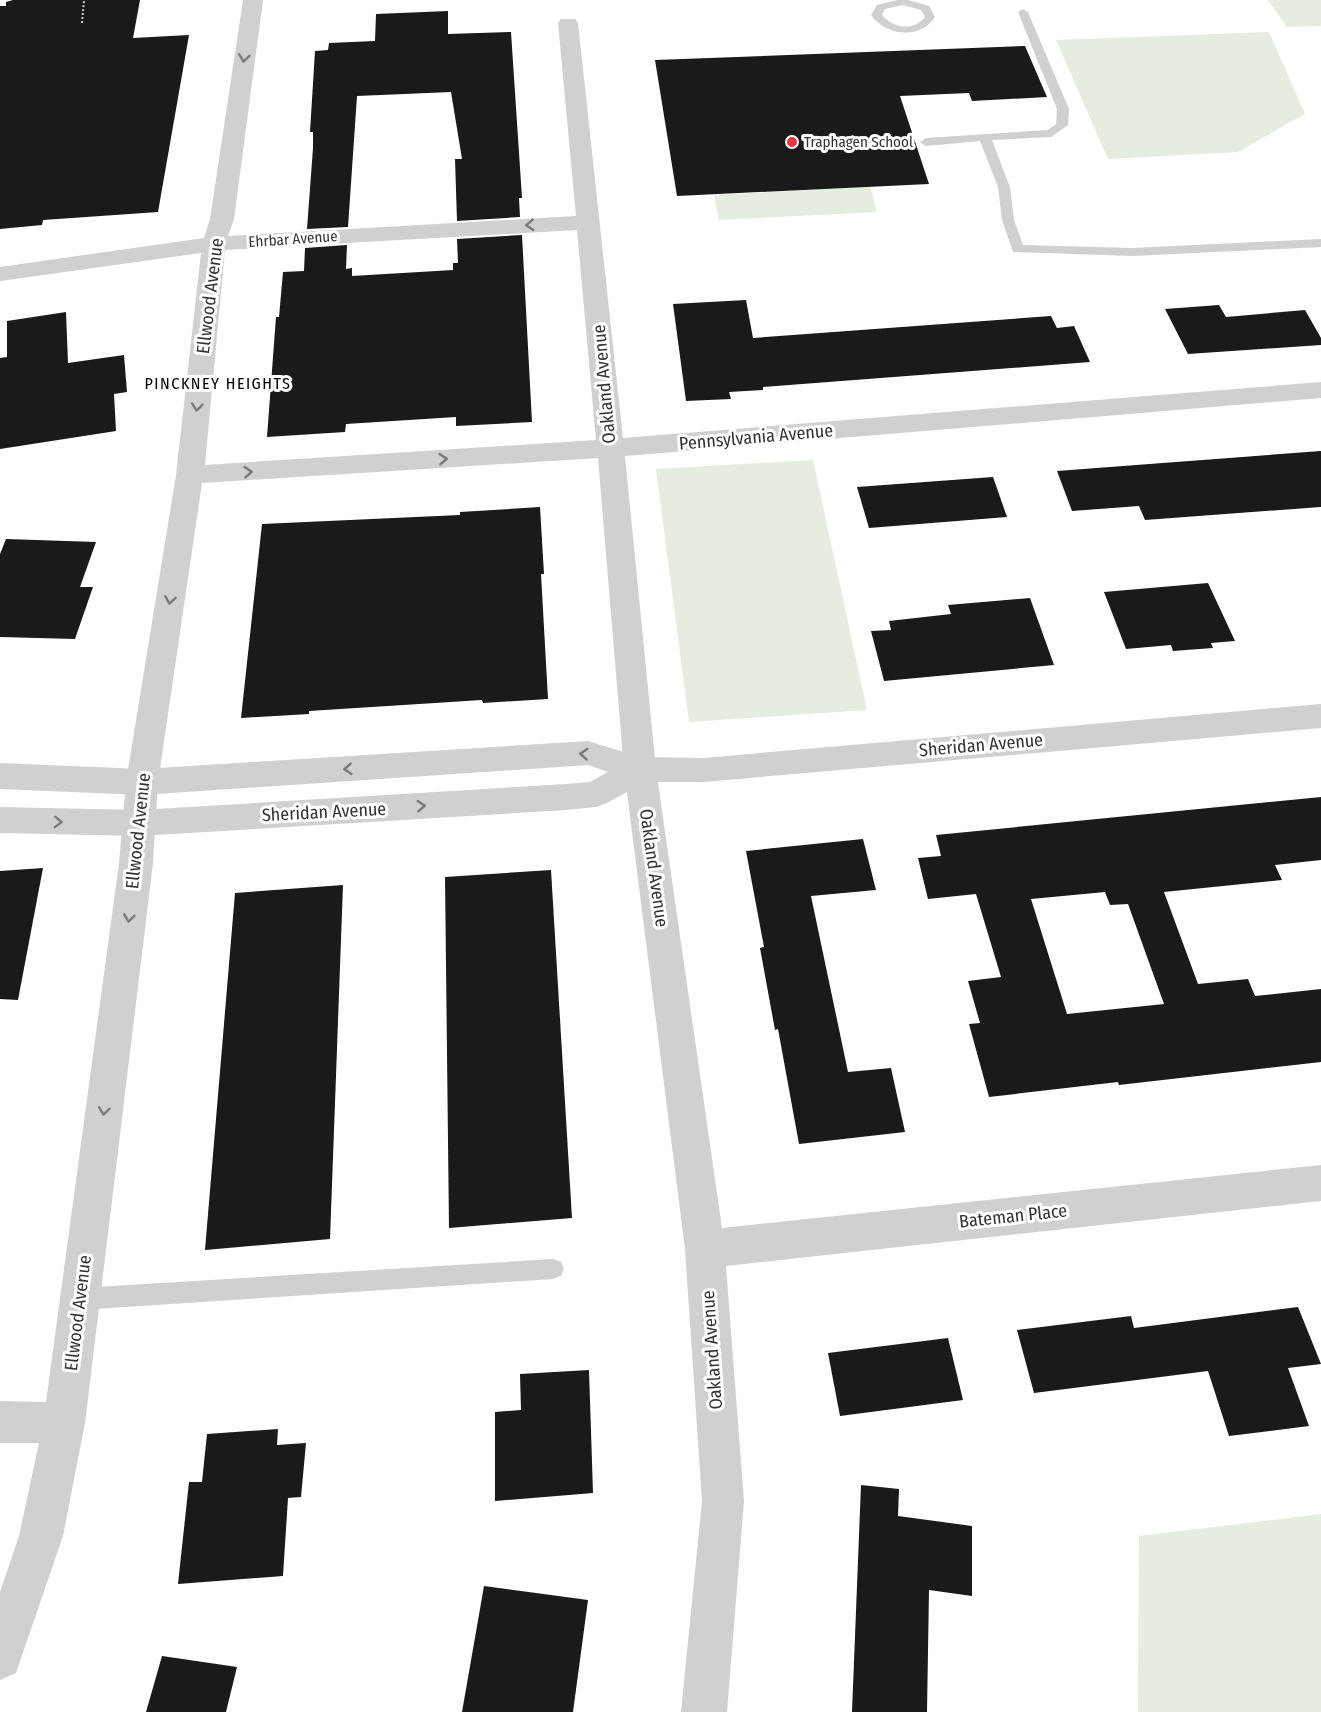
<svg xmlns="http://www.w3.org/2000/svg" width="1321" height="1712" viewBox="0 0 1321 1712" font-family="'Fira Sans Condensed',sans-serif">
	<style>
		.green { fill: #e6ecdf }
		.building { fill: #1a1a1a; fill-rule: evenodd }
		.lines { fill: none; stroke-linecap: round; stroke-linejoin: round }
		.path { stroke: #cdcdcd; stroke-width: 2; stroke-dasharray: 2 2; stroke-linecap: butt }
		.service { fill: #d0d0d0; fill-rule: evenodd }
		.minor { fill: #d0d0d0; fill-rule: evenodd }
		.tertiary { fill: #d0d0d0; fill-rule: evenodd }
		.oneway { stroke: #7a7a7a }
		.poi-dot { fill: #e63946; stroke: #fff; stroke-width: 2 }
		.labels { text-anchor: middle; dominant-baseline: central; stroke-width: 6; stroke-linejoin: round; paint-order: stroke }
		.far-poi-label { font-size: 15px; fill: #333; stroke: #fff; text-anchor: start }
		.far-street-label { font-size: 15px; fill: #333; stroke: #fff }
		.far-neighbourhood-label { font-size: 16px; letter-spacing: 1.5px; fill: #000; stroke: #fff }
		.street-label { font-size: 18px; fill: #333; stroke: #fff }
	</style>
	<rect width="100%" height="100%" fill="#fff"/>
	<!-- green -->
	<g class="green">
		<path d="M 1268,0 L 1321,0 L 1321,26 L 1287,27 Z"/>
		<path d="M 1269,32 L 1305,114 L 1238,152 L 1108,159 L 1056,40 Z"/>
		<path d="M 870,187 L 877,212 L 719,220 L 714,195 Z"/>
		<path d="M 813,460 L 867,710 L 689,722 L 656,469 Z"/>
		<path d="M 1321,1514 L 1321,1712 L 1138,1712 L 1139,1536 Z"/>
	</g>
	<!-- building -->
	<g class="building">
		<path d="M 13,0 L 140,0 L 133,38 L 189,35 L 158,212 L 43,220 L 42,225 L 0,229 L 0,6 L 6,6 L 6,2 Z"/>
		<path d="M 448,11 L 448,34 L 511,32 L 522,198 L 519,198 L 520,217 L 457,221 L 455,159 L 462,159 L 451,92 L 357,96 L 348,227 L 307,229 L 313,148 L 313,132 L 310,132 L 315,51 L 328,50 L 329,43 L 375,41 L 376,14 Z"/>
		<path d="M 1025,46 L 1047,97 L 972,101 L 969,93 L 900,96 L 929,184 L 677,196 L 655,60 Z"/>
		<path d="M 522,235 L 532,422 L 456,426 L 456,417 L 346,424 L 345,432 L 267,437 L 276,317 L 279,317 L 283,272 L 304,271 L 305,248 L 347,245 L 346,269 L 352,268 L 352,276 L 453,270 L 453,263 L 458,263 L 457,239 Z"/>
		<path d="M 746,300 L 753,338 L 1051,316 L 1057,328 L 1074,326 L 1090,362 L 763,387 L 763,390 L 729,392 L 731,399 L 686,401 L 673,304 Z"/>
		<path d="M 1219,305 L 1226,317 L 1305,310 L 1321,338 L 1321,345 L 1188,354 L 1165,309 Z"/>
		<path d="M 66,312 L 68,363 L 124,355 L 127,392 L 114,394 L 116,431 L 0,449 L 0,358 L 7,357 L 7,321 Z"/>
		<path d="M 1321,451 L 1321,507 L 1145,520 L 1139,506 L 1072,511 L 1057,471 Z"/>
		<path d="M 993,477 L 1007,517 L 869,528 L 857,487 Z"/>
		<path d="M 540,507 L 544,574 L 541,574 L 548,699 L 483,703 L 482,700 L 309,711 L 309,714 L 241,718 L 262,524 L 460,515 L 460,512 Z"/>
		<path d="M 6,539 L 96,542 L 80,587 L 93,587 L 75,639 L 0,637 L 0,554 Z"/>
		<path d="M 1208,583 L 1235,641 L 1211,643 L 1213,648 L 1173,651 L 1171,645 L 1126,649 L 1104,592 Z"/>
		<path d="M 1030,598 L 1054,665 L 884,681 L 871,631 L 891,630 L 889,621 L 951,614 L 948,605 Z"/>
		<path d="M 1321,797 L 1321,860 L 1275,865 L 1282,880 L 1164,892 L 1198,984 L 1248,979 L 1255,996 L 1321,989 L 1321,1062 L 1119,1085 L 1118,1082 L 989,1097 L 969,1024 L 980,1023 L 968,981 L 1001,977 L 976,894 L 928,899 L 918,858 L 941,856 L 936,835 ZM 1105,892 L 1110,905 L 1128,904 L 1164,1004 L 1067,1014 L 1031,899 Z"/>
		<path d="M 863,839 L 876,890 L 811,896 L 848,1072 L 891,1068 L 905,1132 L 799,1144 L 778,1029 L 775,1030 L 760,948 L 764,947 L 746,851 Z"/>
		<path d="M 43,868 L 18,1000 L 0,999 L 0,871 Z"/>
		<path d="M 551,870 L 572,1218 L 449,1228 L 445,877 Z"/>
		<path d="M 343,885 L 330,1239 L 205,1250 L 235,893 Z"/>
		<path d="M 1298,1307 L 1321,1364 L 1288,1368 L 1309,1426 L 1229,1436 L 1208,1371 L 1034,1393 L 1017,1330 L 1131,1316 L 1134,1328 Z"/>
		<path d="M 948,1338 L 963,1400 L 840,1416 L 828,1353 Z"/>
		<path d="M 589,1370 L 593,1493 L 495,1501 L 495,1412 L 521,1410 L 520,1374 Z"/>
		<path d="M 278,1429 L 277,1445 L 306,1443 L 301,1497 L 288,1498 L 283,1576 L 178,1584 L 189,1482 L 202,1482 L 207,1434 Z"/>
		<path d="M 861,1485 L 899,1489 L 898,1516 L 972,1526 L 972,1596 L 929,1590 L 927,1712 L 852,1712 Z"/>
		<path d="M 484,1586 L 588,1600 L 573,1712 L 462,1712 Z"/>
		<path d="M 162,1656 L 237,1667 L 226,1712 L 146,1712 Z"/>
	</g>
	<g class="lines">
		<!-- path -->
		<path class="path" d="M 82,23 L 84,0"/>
		<!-- service -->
		<g class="service">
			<path d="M 897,0 L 908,0 L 929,6 L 935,17 C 920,40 886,36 871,15 L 877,5 ZM 903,5 L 921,10 L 925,17 C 914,32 892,28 882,15 L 885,9 Z"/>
			<path d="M 1023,9 L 1028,12 L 1069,109 L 1068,125 L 1051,137 L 992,140 L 1010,187 L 1014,220 L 1023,245 L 1133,248 L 1321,239 L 1321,247 L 1133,256 L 1013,252 L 1002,220 L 998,187 L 980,141 L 926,146 L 920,142 L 926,138 L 1048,130 L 1056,124 L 1057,109 L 1018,12 Z"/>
			<path d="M 553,1259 L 561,1262 L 564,1269 L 561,1276 L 553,1279 L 79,1310 L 71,1307 L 68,1299 L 71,1291 L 79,1288 Z"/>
		</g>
		<!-- minor -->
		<path class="minor" d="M 243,0 L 263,0 L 234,219 L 228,236 L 576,216 L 558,23 L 561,19 L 575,19 L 578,23 L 623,438 L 1321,382 L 1321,398 L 625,456 L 656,769 L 722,1228 L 1321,1165 L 1321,1201 L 726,1266 L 744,1501 L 727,1712 L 681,1712 L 702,1501 L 685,1249 L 624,769 L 598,458 L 202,483 L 158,782 L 153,863 L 85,1423 L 63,1536 L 16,1673 L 0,1680 L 0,1592 L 19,1536 L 39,1443 L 0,1443 L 0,1401 L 46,1402 L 119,863 L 126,782 L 176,475 L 201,253 L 0,281 L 0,267 L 204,238 L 210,219 ZM 577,230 L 596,440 L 205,465 L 225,250 Z"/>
		<!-- tertiary -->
		<path class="tertiary" d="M 1321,704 L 1321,728 L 703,782 L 645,782 L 607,803 L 596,807 L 566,810 L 139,836 L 0,833 L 0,807 L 139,810 L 566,784 L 590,782 L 608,772 L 588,765 L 142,795 L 0,789 L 0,763 L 142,769 L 588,741 L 640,757 L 703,758 Z"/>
	</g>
	<!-- one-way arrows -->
	<defs><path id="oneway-chevron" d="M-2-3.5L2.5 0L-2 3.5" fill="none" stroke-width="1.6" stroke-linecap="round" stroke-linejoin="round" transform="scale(1.5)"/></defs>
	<g class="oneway">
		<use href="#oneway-chevron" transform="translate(244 58) rotate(98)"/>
		<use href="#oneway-chevron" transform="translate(530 225) rotate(177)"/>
		<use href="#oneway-chevron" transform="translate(197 407) rotate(96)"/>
		<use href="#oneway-chevron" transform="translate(443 459) rotate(-4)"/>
		<use href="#oneway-chevron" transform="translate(248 472) rotate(-4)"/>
		<use href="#oneway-chevron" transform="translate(170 600) rotate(99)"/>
		<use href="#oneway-chevron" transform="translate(584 754) rotate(-176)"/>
		<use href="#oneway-chevron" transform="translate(348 769) rotate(176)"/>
		<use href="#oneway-chevron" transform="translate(421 806) rotate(-3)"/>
		<use href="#oneway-chevron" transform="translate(58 822) rotate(2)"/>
		<use href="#oneway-chevron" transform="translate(129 918) rotate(97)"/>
		<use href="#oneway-chevron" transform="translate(104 1111) rotate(97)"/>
	</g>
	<!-- markers -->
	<circle class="poi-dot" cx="792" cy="142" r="6"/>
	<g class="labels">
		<!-- far-poi labels -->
		<g class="far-poi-label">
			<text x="804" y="142">Traphagen School</text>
		</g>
		<!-- far-street labels -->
		<g class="far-street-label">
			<text transform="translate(293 239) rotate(-4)">Ehrbar Avenue</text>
		</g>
		<!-- far-neighbourhood labels -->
		<g class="far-neighbourhood-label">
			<text x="218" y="383">PINCKNEY HEIGHTS</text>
		</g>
		<!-- street labels -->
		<g class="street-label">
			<text transform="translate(210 296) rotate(-83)">Ellwood Avenue</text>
			<text transform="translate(604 384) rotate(-95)">Oakland Avenue</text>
			<text transform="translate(756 437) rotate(-5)">Pennsylvania Avenue</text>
			<text transform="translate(981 745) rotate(-5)">Sheridan Avenue</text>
			<text transform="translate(324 812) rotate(-3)">Sheridan Avenue</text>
			<text transform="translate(138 831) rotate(-84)">Ellwood Avenue</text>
			<text transform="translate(654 868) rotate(82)">Oakland Avenue</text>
			<text transform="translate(1013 1216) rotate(-6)">Bateman Place</text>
			<text transform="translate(78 1313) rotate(-83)">Ellwood Avenue</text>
			<text transform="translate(712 1350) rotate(-94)">Oakland Avenue</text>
		</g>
	</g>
</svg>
